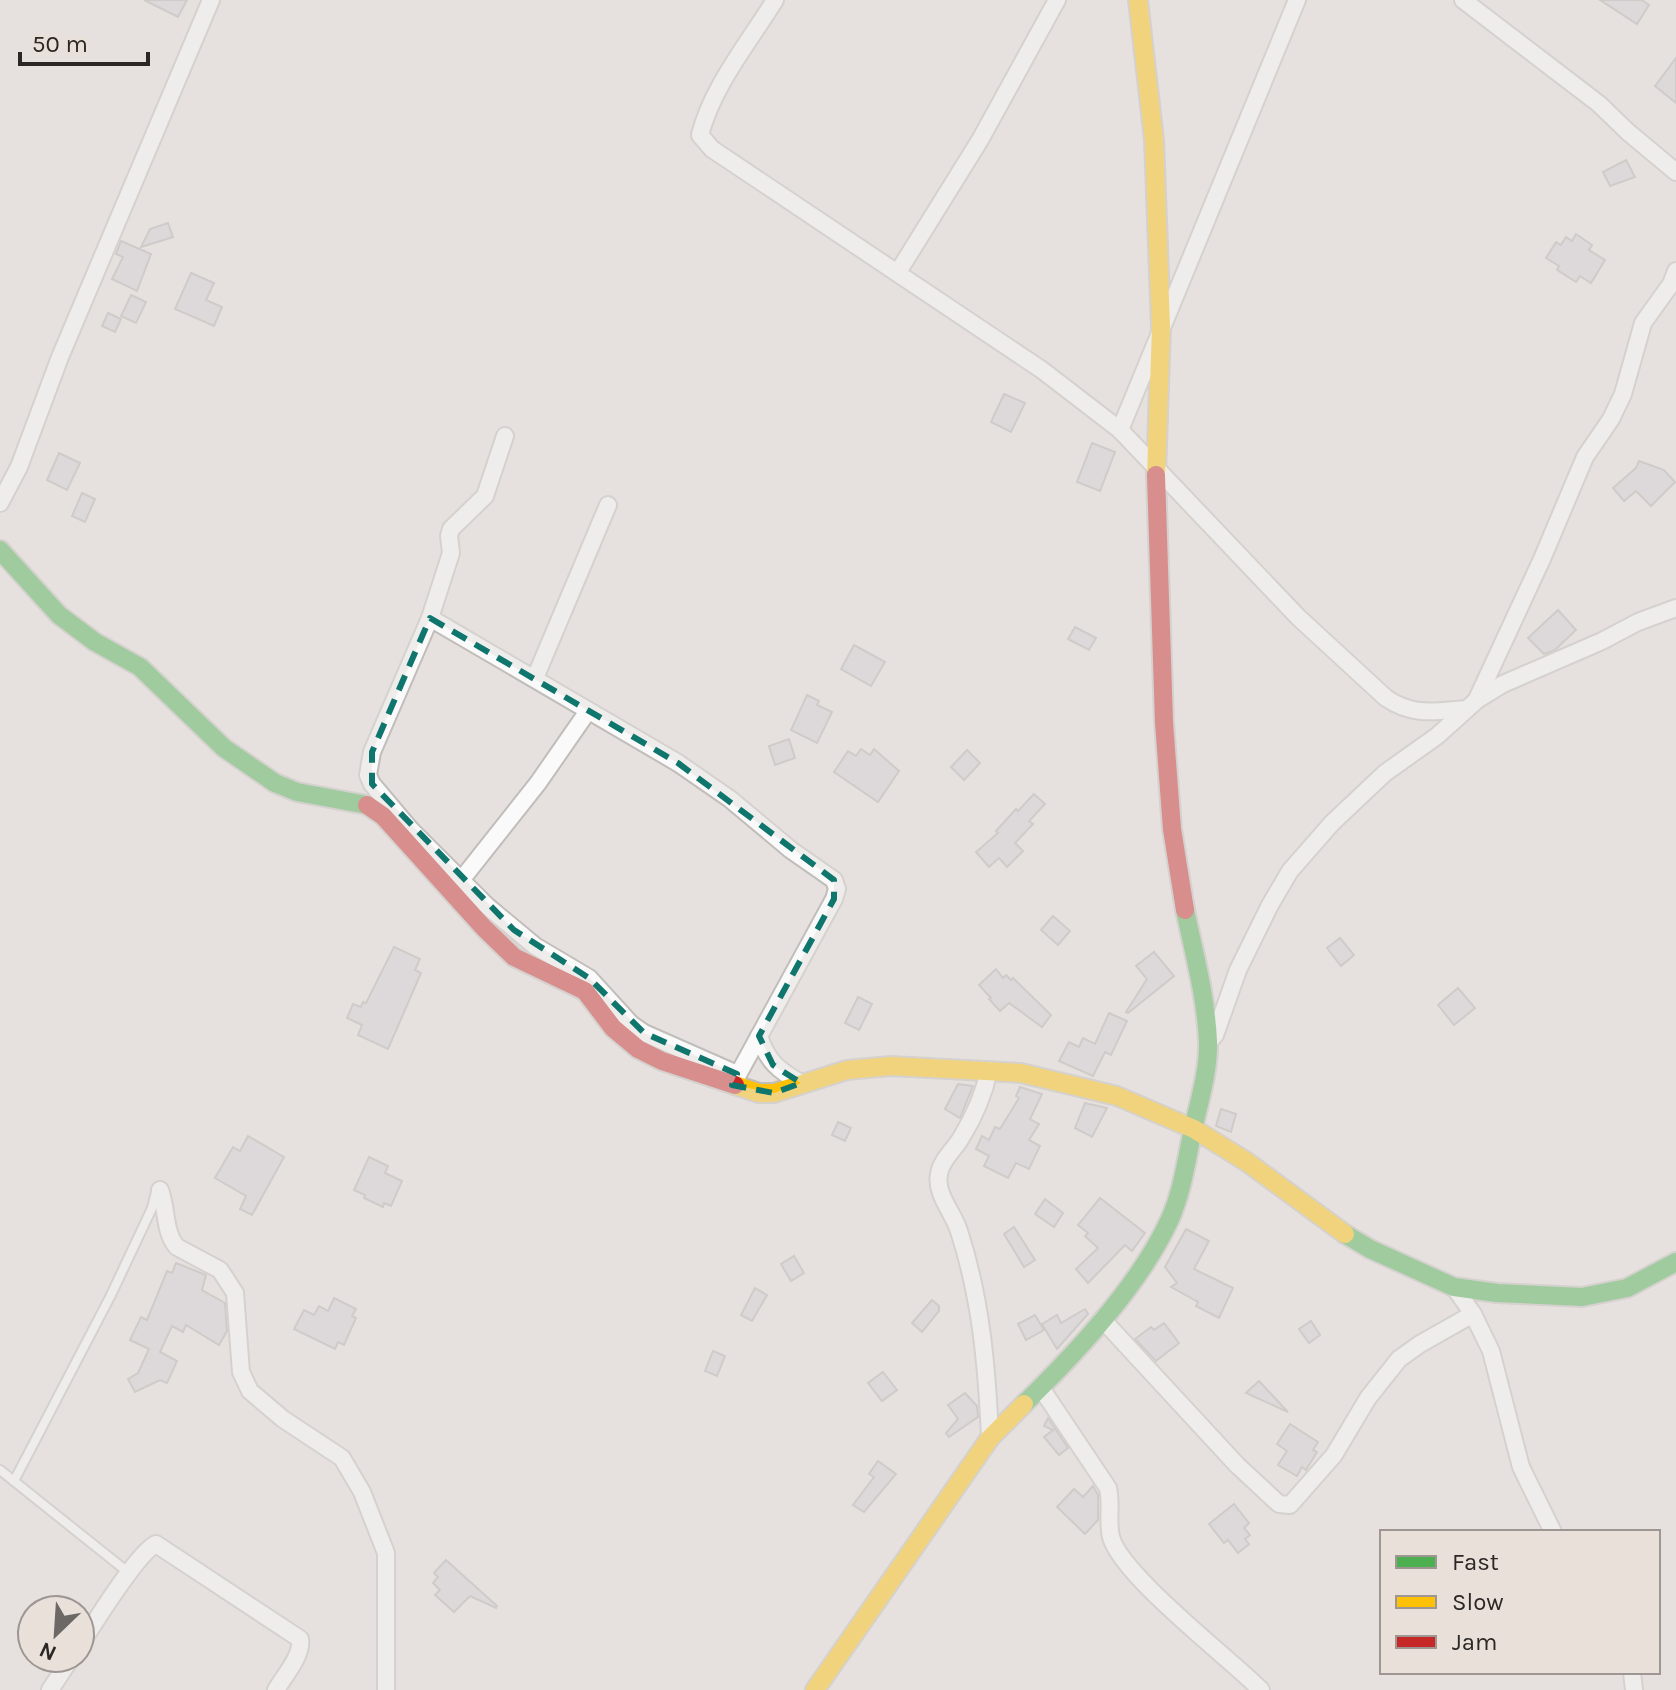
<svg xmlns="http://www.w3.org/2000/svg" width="1676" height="1690" viewBox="0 0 1676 1690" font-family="Karla,sans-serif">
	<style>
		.building { fill: #d3cfd7; stroke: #b2b0b0; stroke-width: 2 }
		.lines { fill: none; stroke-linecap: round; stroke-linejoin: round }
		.lane-casing { stroke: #c0bdba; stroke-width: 12 }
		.street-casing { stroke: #c0bdba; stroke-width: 20 }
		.fast-casing { stroke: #c0bdba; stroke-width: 22 }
		.slow-casing { stroke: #c0bdba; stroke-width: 22 }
		.jam-casing { stroke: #c0bdba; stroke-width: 22 }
		.lane { stroke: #fbfafa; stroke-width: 8 }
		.street { stroke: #fbfafa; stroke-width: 16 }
		.fast { stroke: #4caf50; stroke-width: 18 }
		.slow { stroke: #ffc107; stroke-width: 18 }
		.jam { stroke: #c62828; stroke-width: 18 }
		.marked { fill: none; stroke: #0f766e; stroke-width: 6; stroke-dasharray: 16 10; stroke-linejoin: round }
	</style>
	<rect width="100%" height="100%" fill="#e6e1de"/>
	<!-- building -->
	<g class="building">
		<path d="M 144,0 L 187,0 L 178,17 Z"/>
		<path d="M 1600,0 L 1642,0 L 1649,5 L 1637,24 Z"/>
		<path d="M 1676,58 L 1676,103 L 1655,86 Z"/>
		<path d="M 1626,160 L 1635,177 L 1610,186 L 1603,172 Z"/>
		<path d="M 168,223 L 173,237 L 141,247 L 150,229 Z"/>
		<path d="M 1576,234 L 1592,245 L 1589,250 L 1605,260 L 1591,283 L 1580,276 L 1576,282 L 1557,270 L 1559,266 L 1546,258 L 1556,242 L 1561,245 L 1566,237 L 1572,241 Z"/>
		<path d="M 121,241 L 151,254 L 137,291 L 112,279 L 123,257 L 116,254 Z"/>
		<path d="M 191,273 L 214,283 L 206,300 L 222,307 L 214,326 L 175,309 Z"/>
		<path d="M 131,295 L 146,302 L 136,323 L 121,316 Z"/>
		<path d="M 108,313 L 121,319 L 115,332 L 102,326 Z"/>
		<path d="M 1004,394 L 1025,403 L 1011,432 L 991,422 Z"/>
		<path d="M 1092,443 L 1115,452 L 1100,491 L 1077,482 Z"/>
		<path d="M 59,453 L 80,463 L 67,490 L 47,480 Z"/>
		<path d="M 1639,461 L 1664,470 L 1675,482 L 1651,506 L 1636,491 L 1624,501 L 1613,488 L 1636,468 Z"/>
		<path d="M 82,493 L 95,499 L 85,522 L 72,516 Z"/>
		<path d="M 1558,610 L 1576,630 L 1555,650 L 1544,654 L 1528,638 Z"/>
		<path d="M 1075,627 L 1096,638 L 1089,650 L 1068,639 Z"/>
		<path d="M 854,645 L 885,662 L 871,686 L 841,669 Z"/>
		<path d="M 807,695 L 819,701 L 817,705 L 832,712 L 817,743 L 791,730 Z"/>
		<path d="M 789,739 L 795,758 L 775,765 L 769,746 Z"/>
		<path d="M 861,749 L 870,755 L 874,749 L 899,771 L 878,802 L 834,772 L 848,751 L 856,756 Z"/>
		<path d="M 967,750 L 980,763 L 964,780 L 951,767 Z"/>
		<path d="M 1034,794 L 1045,804 L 1029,821 L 1033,824 L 1015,843 L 1023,851 L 1007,867 L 999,858 L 989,867 L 976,852 L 998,833 L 996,831 L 1016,809 L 1018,811 Z"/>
		<path d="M 1053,916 L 1070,931 L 1058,945 L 1041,930 Z"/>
		<path d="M 1340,938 L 1354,955 L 1341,966 L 1327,948 Z"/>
		<path d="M 394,947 L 420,959 L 415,970 L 421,973 L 388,1049 L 358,1035 L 362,1025 L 347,1018 L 353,1004 L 361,1007 L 363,1002 L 366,1003 Z"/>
		<path d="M 1154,952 L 1174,976 L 1128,1013 L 1126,1012 L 1147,979 L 1136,966 Z"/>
		<path d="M 996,969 L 1003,978 L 1006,975 L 1011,980 L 1013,978 L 1051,1015 L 1042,1027 L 1009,1003 L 1000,1011 L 989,999 L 991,998 L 979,985 Z"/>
		<path d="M 1458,988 L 1475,1008 L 1454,1025 L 1438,1005 Z"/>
		<path d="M 858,997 L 872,1004 L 859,1030 L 845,1023 Z"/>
		<path d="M 1109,1013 L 1127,1021 L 1111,1055 L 1105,1052 L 1093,1076 L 1059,1061 L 1069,1042 L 1079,1047 L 1083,1038 L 1095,1044 Z"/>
		<path d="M 958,1084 L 973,1086 L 960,1118 L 945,1109 Z"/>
		<path d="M 1020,1087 L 1042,1094 L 1030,1119 L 1039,1124 L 1029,1140 L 1040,1146 L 1029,1169 L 1016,1163 L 1008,1178 L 984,1166 L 989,1156 L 976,1149 L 982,1136 L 989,1140 L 995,1127 L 1000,1129 L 1019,1098 L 1016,1096 Z"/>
		<path d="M 1085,1103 L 1107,1108 L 1092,1137 L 1075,1128 Z"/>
		<path d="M 1221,1109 L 1236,1114 L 1231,1132 L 1216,1126 Z"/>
		<path d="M 838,1122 L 851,1128 L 845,1141 L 832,1135 Z"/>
		<path d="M 248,1136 L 284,1157 L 252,1215 L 240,1209 L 246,1196 L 215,1178 L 233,1147 L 240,1151 Z"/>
		<path d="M 369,1157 L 388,1166 L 385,1173 L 402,1181 L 391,1206 L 384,1203 L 383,1207 L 364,1198 L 365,1195 L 354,1190 Z"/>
		<path d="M 1100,1198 L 1145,1233 L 1132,1251 L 1125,1245 L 1088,1283 L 1076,1269 L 1098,1248 L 1085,1236 L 1088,1233 L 1078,1225 Z"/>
		<path d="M 1045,1199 L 1063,1213 L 1054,1227 L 1035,1214 Z"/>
		<path d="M 1014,1227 L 1035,1260 L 1024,1267 L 1004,1234 Z"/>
		<path d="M 1186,1229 L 1209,1241 L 1194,1269 L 1233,1288 L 1219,1318 L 1196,1306 L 1198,1302 L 1171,1287 L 1177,1283 L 1165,1267 Z"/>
		<path d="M 794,1256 L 804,1273 L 791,1281 L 781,1264 Z"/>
		<path d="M 176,1263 L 206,1275 L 202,1290 L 225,1303 L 227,1331 L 219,1345 L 186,1325 L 183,1332 L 172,1326 L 160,1352 L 177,1361 L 167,1383 L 160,1380 L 135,1392 L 128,1379 L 138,1373 L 149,1349 L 130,1340 L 141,1317 L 147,1320 L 167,1271 L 172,1273 Z"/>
		<path d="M 755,1288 L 767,1295 L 752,1321 L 741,1315 Z"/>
		<path d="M 334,1298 L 356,1309 L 352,1316 L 356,1318 L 344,1345 L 338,1342 L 335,1349 L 294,1329 L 304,1310 L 314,1315 L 319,1306 L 328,1311 Z"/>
		<path d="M 932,1300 L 939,1306 L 939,1311 L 922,1332 L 912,1323 Z"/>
		<path d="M 1085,1309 L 1088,1314 L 1057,1349 L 1042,1324 L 1057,1315 L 1061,1323 Z"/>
		<path d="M 1035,1315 L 1044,1330 L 1026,1340 L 1018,1324 Z"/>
		<path d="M 1311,1321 L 1320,1335 L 1309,1343 L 1299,1329 Z"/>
		<path d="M 1164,1323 L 1179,1343 L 1156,1361 L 1135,1339 L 1151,1327 L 1154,1330 Z"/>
		<path d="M 713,1351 L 725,1356 L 717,1376 L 705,1371 Z"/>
		<path d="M 883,1372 L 897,1390 L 882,1401 L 868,1383 Z"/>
		<path d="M 1259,1381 L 1288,1412 L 1246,1393 Z"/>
		<path d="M 965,1393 L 977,1406 L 978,1417 L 949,1437 L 946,1433 L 958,1419 L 948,1405 Z"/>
		<path d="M 1048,1418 L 1068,1448 L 1059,1455 L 1044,1437 L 1053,1430 L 1044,1426 Z"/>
		<path d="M 1290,1424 L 1318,1442 L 1313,1450 L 1317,1452 L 1306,1470 L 1302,1467 L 1297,1476 L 1278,1465 L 1287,1451 L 1277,1444 Z"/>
		<path d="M 878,1461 L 896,1474 L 864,1512 L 853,1505 L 874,1477 L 869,1474 Z"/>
		<path d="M 1093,1486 L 1098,1495 L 1098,1520 L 1085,1534 L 1057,1507 L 1074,1489 L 1083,1497 Z"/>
		<path d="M 1234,1504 L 1249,1523 L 1244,1528 L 1250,1535 L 1245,1539 L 1249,1544 L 1238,1553 L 1228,1540 L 1224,1543 L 1209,1524 Z"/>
		<path d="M 446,1560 L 497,1606 L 496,1608 L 470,1596 L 454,1612 L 435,1595 L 440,1590 L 433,1583 L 438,1577 L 434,1573 Z"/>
	</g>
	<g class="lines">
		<!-- lane casing -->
		<g class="lane-casing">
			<g id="lane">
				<path d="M 0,1470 L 129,1573"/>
				<path d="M 14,1481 L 111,1295 L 152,1208 L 156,1192"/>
			</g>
		</g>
		<!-- street casing -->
		<g class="street-casing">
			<g id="street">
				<path d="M 775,0 C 749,42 712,87 700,135 L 712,149 L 1042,370 L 1120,430 L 1298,617 L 1386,698 C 1414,717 1436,711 1467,709"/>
				<path d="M 1463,0 L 1599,104 L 1628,132 L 1676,172"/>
				<path d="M 898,272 L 980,140 L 1057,0"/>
				<path d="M 1120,430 L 1297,0"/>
				<path d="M 505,436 L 485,496 L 451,529 L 449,536 L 451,553 L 430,618 L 372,752 L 368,775 L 372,784 L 410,829 L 487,906 L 535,946 L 589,978 L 631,1024 L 644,1033 L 737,1074"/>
				<path d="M 0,503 L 19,467 L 60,357 L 211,0"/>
				<path d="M 430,618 L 678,763 L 730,799 L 791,850 L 834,880 L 837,889 L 834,899 L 734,1082"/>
				<path d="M 535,678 L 608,505"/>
				<path d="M 1477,699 L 1542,559 L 1585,457 L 1611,419 L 1623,394 L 1643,323 L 1671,284 L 1676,271"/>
				<path d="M 462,879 L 538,783 L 588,711"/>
				<path d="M 759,1036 C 767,1061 779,1071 801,1083"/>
				<path d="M 1208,1043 L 1215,1035 L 1238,970 L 1270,905 L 1290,871 L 1332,823 L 1385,773 L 1437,736 L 1477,700 L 1503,684 L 1602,641 L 1638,622 L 1676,608"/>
				<path d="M 989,1070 C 984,1094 974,1117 961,1138 C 954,1150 941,1160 939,1174 C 935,1194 953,1212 959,1231 C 981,1299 987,1367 990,1438"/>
				<path d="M 160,1190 C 167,1208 164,1233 177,1247 L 220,1270 L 235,1293 L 241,1372 L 250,1391 L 283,1419 L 342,1458 L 362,1492 L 386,1553 L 386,1690"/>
				<path d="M 1454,1287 L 1473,1314 L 1491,1351 L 1521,1467 L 1553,1532"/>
				<path d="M 1102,1319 L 1237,1465 L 1279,1504 L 1290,1505 L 1334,1455 L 1368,1398 L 1399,1359 L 1420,1344 L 1473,1314"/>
				<path d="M 1041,1388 L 1108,1488 C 1112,1504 1107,1521 1111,1537 C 1121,1575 1229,1658 1261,1690"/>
				<path d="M 80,1645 C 94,1624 137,1553 156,1544 L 300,1639 C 303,1655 284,1676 276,1690"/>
				<path d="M 1632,1672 L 1634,1690"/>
				<path d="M 50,1690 L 71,1658"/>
			</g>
		</g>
		<!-- fast casing -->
		<g class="fast-casing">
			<g id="fast">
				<path d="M 0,550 L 59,615 L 95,642 L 140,667 L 224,748 L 275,783 L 297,792 L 367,805"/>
				<path d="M 1345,1234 L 1370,1249 L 1454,1287 L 1497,1293 L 1582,1297 L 1627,1288 L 1676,1262"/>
				<path d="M 1024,1404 C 1076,1353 1140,1285 1170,1219 C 1183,1190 1187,1156 1194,1125 C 1200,1099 1209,1068 1208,1041 C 1206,997 1194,953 1185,910"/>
			</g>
		</g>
		<!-- slow casing -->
		<g class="slow-casing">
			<g id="slow">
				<path d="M 1138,0 L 1154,140 L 1161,327 L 1156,475"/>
				<path d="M 735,1085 L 759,1093 L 774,1093 L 847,1070 L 891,1066 L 1021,1073 L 1117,1096 L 1194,1129 L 1247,1162 L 1345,1234"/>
				<path d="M 815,1690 L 990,1438 L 1024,1404"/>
			</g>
		</g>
		<!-- jam casing -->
		<g class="jam-casing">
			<g id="jam">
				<path d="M 1156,475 L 1164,722 L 1172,829 L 1185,910"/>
				<path d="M 367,805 L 383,816 L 484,928 L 514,957 L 585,991 L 613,1028 L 638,1049 L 662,1061 L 735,1085"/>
			</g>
		</g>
		<!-- lane -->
		<use href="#lane" class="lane"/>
		<!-- street -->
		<use href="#street" class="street"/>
		<!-- fast -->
		<use href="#fast" class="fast"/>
		<!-- slow -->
		<use href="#slow" class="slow"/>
		<!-- jam -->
		<use href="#jam" class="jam"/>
	</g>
	<!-- marked area -->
	<path d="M0 0H1676V1690H0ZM 430,618 L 678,763 L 834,880 L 834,899 L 759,1036 L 773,1065 L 801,1083 L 774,1093 L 732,1085 L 737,1074 L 644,1033 L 589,978 L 514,930 L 372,784 L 372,752 Z" fill="#e6e1de" fill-opacity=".55" fill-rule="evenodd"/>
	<path class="marked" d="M 430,618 L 678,763 L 834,880 L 834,899 L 759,1036 L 773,1065 L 801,1083 L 774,1093 L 732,1085 L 737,1074 L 644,1033 L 589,978 L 514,930 L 372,784 L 372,752 Z"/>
	<!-- legend -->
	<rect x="1380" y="1530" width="280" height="144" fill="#e9e0da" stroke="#9d9692" stroke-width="2"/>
	<rect x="1396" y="1556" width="40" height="12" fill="#4caf50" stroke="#9d9692" stroke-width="2"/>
	<text x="1452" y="1570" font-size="24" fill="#2b2725">Fast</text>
	<rect x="1396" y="1596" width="40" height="12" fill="#ffc107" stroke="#9d9692" stroke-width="2"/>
	<text x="1452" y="1610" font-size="24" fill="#2b2725">Slow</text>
	<rect x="1396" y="1636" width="40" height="12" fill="#c62828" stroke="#9d9692" stroke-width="2"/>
	<text x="1452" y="1650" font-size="24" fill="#2b2725">Jam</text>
	<!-- north arrow -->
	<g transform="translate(56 1634) rotate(205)"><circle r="38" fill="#e9e0da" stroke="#9d9692" stroke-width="2"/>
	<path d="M0-6L14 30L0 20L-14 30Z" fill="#6c6866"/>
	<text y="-12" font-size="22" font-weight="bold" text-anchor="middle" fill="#2b2725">N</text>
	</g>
	<!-- scale -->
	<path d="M20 52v12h128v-12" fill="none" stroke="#2b2725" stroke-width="4"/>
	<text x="32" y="52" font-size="24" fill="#2b2725" stroke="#e9e0da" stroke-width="6" paint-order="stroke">50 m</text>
</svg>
